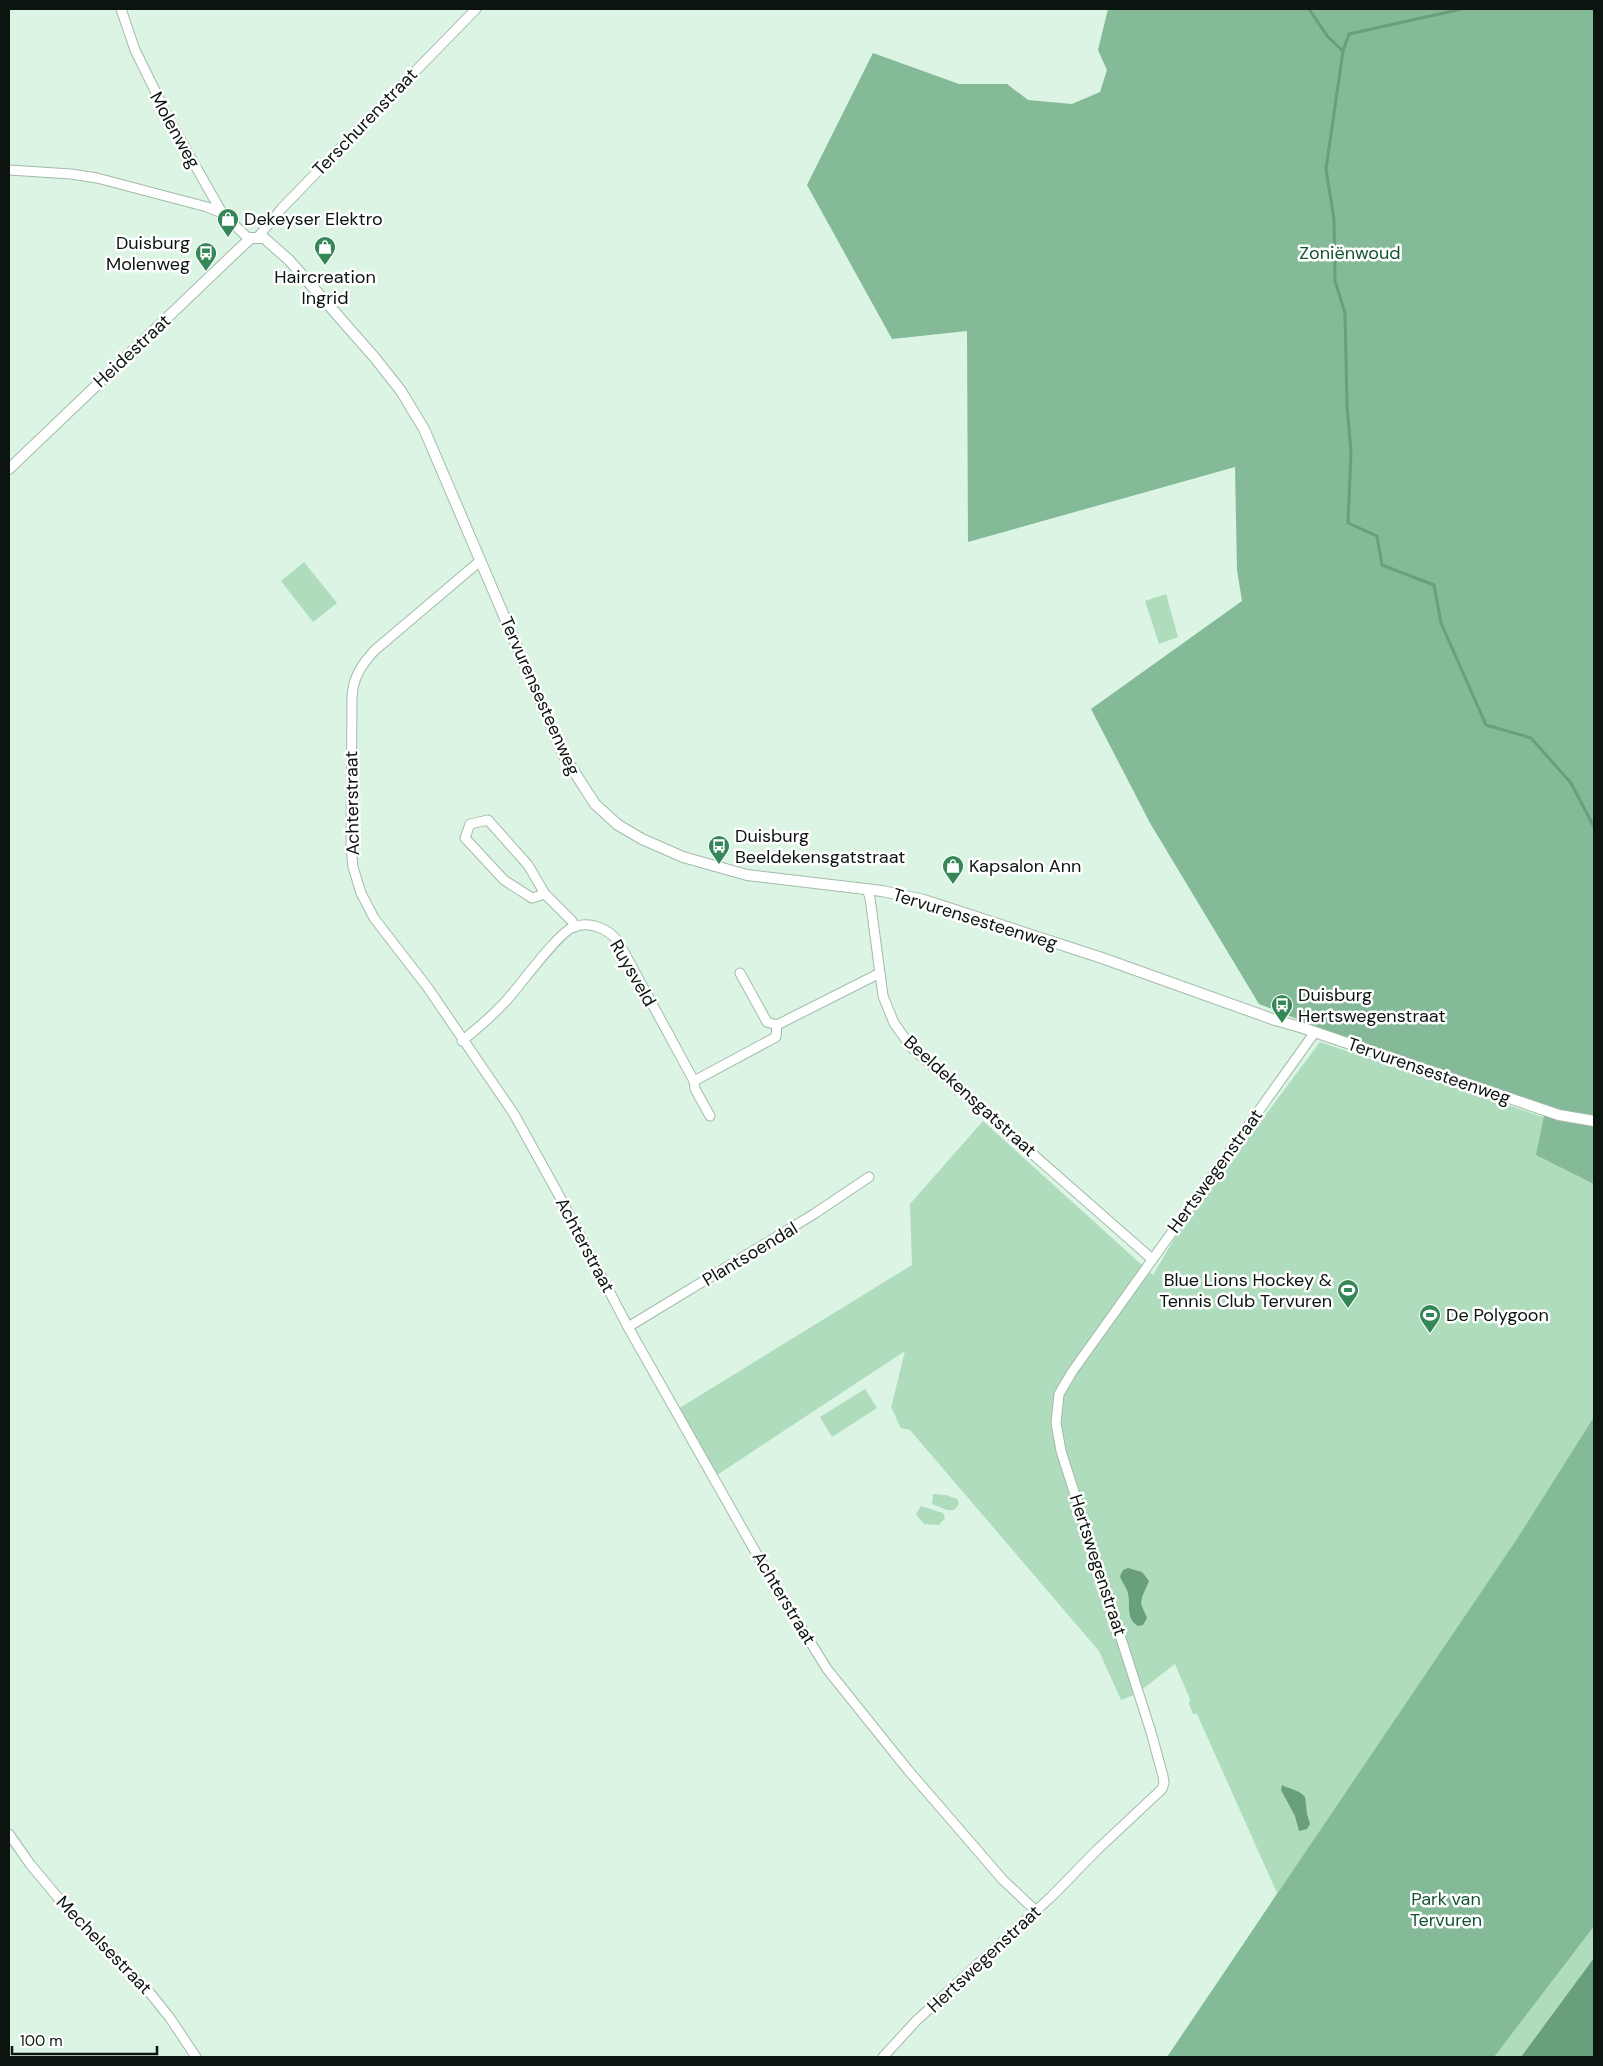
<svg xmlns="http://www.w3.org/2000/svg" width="1603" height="2066" viewBox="0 0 1603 2066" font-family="'DM Sans',sans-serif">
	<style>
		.green { fill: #aedcbd }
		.forest { fill: #84ba97 }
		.water { fill: #6a9f7d }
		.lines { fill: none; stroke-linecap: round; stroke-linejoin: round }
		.stream { stroke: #6a9f7d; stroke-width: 3 }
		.minor-casing { stroke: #a3bbaa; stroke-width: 11 }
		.tertiary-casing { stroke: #a3bbaa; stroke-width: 12 }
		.minor { stroke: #fff; stroke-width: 9 }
		.tertiary { stroke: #fff; stroke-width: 10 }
		.labels { text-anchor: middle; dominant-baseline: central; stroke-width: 5; stroke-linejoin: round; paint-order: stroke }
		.street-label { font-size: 18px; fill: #0b140e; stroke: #fff }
		.poi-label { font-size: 18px; fill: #0b140e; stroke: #fff; text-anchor: start }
		.park-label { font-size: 18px; fill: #145332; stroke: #fff }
	</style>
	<rect width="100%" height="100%" fill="#dbf4e3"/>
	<!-- green -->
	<g class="green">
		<path d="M 304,562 L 337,603 L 313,622 L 281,581 Z"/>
		<path d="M 1166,594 L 1178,637 L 1159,644 L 1145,601 Z"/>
		<path d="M 1320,1042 L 1558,1122 L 1594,1129 L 1594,2057 L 1171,2057 L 1277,1893 L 1197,1714 L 1193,1714 L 1189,1704 L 1190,1699 L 1175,1664 L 1136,1694 L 1121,1700 L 1099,1651 L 910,1430 L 901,1428 C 896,1420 897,1416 891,1408 L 905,1351 L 717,1475 L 678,1409 L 912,1265 L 910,1204 L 983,1121 L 1153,1275 L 1179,1231 Z"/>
		<path d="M 865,1389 L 877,1408 L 832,1437 L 820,1417 Z"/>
		<path d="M 933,1494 L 946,1495 L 957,1499 L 959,1504 L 954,1510 L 947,1510 L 932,1504 Z"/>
		<path d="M 921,1506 L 943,1513 L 945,1518 L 939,1525 L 924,1524 L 916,1514 Z"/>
	</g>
	<!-- forest -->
	<g class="forest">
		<path d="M 1108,9 L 1594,9 L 1594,1184 L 1536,1155 L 1546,1106 L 1320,1028 L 1259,1004 L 1150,823 L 1091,709 L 1242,601 L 1237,570 L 1235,467 L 968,542 L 967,331 L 892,339 L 807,185 L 873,53 L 959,84 L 1007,84 L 1028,100 L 1072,104 L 1100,92 L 1107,70 L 1098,50 Z"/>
		<path d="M 1594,1417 L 1594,1926 L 1494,2057 L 1167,2057 L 1517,1539 Z"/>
	</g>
	<!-- water -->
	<g class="water">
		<path d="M 1128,1568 L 1142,1572 L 1149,1581 L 1142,1597 L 1141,1604 L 1147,1618 L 1143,1625 L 1138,1626 C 1124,1617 1132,1603 1127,1590 C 1125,1585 1121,1581 1120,1576 L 1123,1570 Z"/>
		<path d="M 1282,1785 C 1289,1789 1300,1790 1305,1797 L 1307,1814 L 1310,1824 L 1307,1829 L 1299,1831 L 1295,1816 L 1281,1790 Z"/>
		<path d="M 1594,1958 L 1594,2057 L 1521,2057 Z"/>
	</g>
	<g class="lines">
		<!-- stream -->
		<g class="stream">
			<path d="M 1309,9 L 1328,37 L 1343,51 L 1326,169 L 1334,219 L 1335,281 L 1345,313 L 1347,405 L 1351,452 L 1348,523 L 1377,536 L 1382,565 L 1434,585 L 1441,623 L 1486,725 L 1531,738 L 1571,783 L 1594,827"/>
			<path d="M 1343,51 L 1349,34 L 1462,9"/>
		</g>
		<!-- minor casing -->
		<g class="minor-casing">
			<g id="minor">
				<path d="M 121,9 L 135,50 L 170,121 L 222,213 L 249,239"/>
				<path d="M 9,170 L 71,174 L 97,178 L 207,207 L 222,213"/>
				<path d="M 258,237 L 282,208 L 476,9"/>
				<path d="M 480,561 L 375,650 C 362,664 353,677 352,697 L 351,848 L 353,867 L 361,893 L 374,918 L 428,988 L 514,1114 L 561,1199 L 628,1327 L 768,1574 L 827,1669 L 908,1770 L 1003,1880 L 1036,1911"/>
				<path d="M 867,889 L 870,898 L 883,996 L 894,1023 L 912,1048 L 1152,1259"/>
				<path d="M 545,894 L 532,898 L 504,880 L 465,838 L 470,824 L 488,820 L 528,865 L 545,894 L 572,921 L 575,927"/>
				<path d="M 740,973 L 767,1022 L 777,1025"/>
				<path d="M 462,1041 C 478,1028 492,1016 505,1002 C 520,986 557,934 573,927 C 590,921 607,928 618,941 L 694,1081 L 776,1037 L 777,1025 L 880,973"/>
				<path d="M 694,1081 L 695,1089 L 710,1116"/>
				<path d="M 628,1327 L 814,1214 L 869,1177"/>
				<path d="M 9,1834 L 30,1864 L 70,1912 L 150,1993 L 170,2018 L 196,2057"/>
				<path d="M 883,2057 L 916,2021 L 1052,1896 L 1097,1850 L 1162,1789 L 1164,1783 L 1163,1776 L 1151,1732 L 1061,1451 L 1056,1423 L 1059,1394 L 1072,1372 L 1315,1032"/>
			</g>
		</g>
		<!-- tertiary casing -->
		<g class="tertiary-casing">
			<path id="tertiary" d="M 9,469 L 239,249 L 251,238 L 264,238 L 289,260 L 375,358 L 401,391 L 424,429 L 564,756 L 595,804 L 618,825 L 642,839 L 683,857 L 747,875 L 882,891 L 924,900 L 1102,958 L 1275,1020 L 1300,1027 L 1559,1115 L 1594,1121"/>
		</g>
		<!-- minor -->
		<use href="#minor" class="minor"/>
		<!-- tertiary -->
		<use href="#tertiary" class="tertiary"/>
	</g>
	<!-- icons -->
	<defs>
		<g id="shop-pin" transform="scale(1.125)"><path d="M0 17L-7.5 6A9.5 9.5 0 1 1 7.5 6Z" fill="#358758" stroke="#fff"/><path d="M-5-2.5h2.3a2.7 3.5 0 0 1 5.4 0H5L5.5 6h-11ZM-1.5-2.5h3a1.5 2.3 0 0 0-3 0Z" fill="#fff"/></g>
		<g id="bus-pin" transform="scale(1.125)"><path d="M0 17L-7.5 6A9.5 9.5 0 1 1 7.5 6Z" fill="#358758" stroke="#fff"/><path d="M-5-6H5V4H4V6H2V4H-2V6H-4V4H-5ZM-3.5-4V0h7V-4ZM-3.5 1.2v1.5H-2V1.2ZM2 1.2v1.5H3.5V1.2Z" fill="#fff"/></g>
		<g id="stadium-pin" transform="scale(1.125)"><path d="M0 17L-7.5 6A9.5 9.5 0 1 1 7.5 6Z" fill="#358758" stroke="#fff"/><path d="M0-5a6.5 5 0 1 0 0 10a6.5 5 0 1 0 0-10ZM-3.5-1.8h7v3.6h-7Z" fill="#fff"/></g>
	</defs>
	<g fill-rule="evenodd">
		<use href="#shop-pin" x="228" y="219"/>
		<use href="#shop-pin" x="325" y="247"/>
		<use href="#bus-pin" x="206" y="253"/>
		<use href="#bus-pin" x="719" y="846"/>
		<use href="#shop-pin" x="953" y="866"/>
		<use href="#bus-pin" x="1282" y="1005"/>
		<use href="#stadium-pin" x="1348" y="1290"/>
		<use href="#stadium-pin" x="1430" y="1315"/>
	</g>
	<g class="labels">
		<!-- street labels -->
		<g class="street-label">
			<text transform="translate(365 122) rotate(-46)">Terschurenstraat</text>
			<text transform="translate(175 130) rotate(61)">Molenweg</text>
			<text transform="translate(132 351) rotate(-43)">Heidestraat</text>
			<text transform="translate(540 696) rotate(66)">Tervurensesteenweg</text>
			<text transform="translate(352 803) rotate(-91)">Achterstraat</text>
			<text transform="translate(975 919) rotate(17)">Tervurensesteenweg</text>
			<text transform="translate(633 973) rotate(60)">Ruysveld</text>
			<text transform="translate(1429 1071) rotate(19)">Tervurensesteenweg</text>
			<text transform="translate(970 1096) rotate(42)">Beeldekensgatstraat</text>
			<text transform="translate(1215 1171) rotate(-54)">Hertswegenstraat</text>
			<text transform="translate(585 1245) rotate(62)">Achterstraat</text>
			<text transform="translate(750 1254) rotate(-31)">Plantsoendal</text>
			<text transform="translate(1098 1565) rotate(72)">Hertswegenstraat</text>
			<text transform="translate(784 1598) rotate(59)">Achterstraat</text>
			<text transform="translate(104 1945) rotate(46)">Mechelsestraat</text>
			<text transform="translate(984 1959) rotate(-43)">Hertswegenstraat</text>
		</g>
		<!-- poi labels -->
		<g class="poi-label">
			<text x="244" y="219">Dekeyser Elektro</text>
			<text x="190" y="243" text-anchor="end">Duisburg<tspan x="190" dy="21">Molenweg</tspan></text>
			<text x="325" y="277" text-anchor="middle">Haircreation<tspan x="325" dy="21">Ingrid</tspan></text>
			<text x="735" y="836">Duisburg<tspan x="735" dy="21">Beeldekensgatstraat</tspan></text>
			<text x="969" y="866">Kapsalon Ann</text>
			<text x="1298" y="995">Duisburg<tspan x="1298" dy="21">Hertswegenstraat</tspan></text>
			<text x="1332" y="1280" text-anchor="end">Blue Lions Hockey &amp;<tspan x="1332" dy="21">Tennis Club Tervuren</tspan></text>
			<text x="1446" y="1315">De Polygoon</text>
		</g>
		<!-- park labels -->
		<g class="park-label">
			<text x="1350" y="253">Zoniënwoud</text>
			<text x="1446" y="1899">Park van<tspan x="1446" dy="21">Tervuren</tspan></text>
		</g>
	</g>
	<!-- border -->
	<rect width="1603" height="2066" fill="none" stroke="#0b140e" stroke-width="20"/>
	<!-- scale -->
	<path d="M12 2046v8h145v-8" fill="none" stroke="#0b140e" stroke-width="2.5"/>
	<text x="20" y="2046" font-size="15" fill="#0b140e" stroke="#ffffff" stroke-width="4" paint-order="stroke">100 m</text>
</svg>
